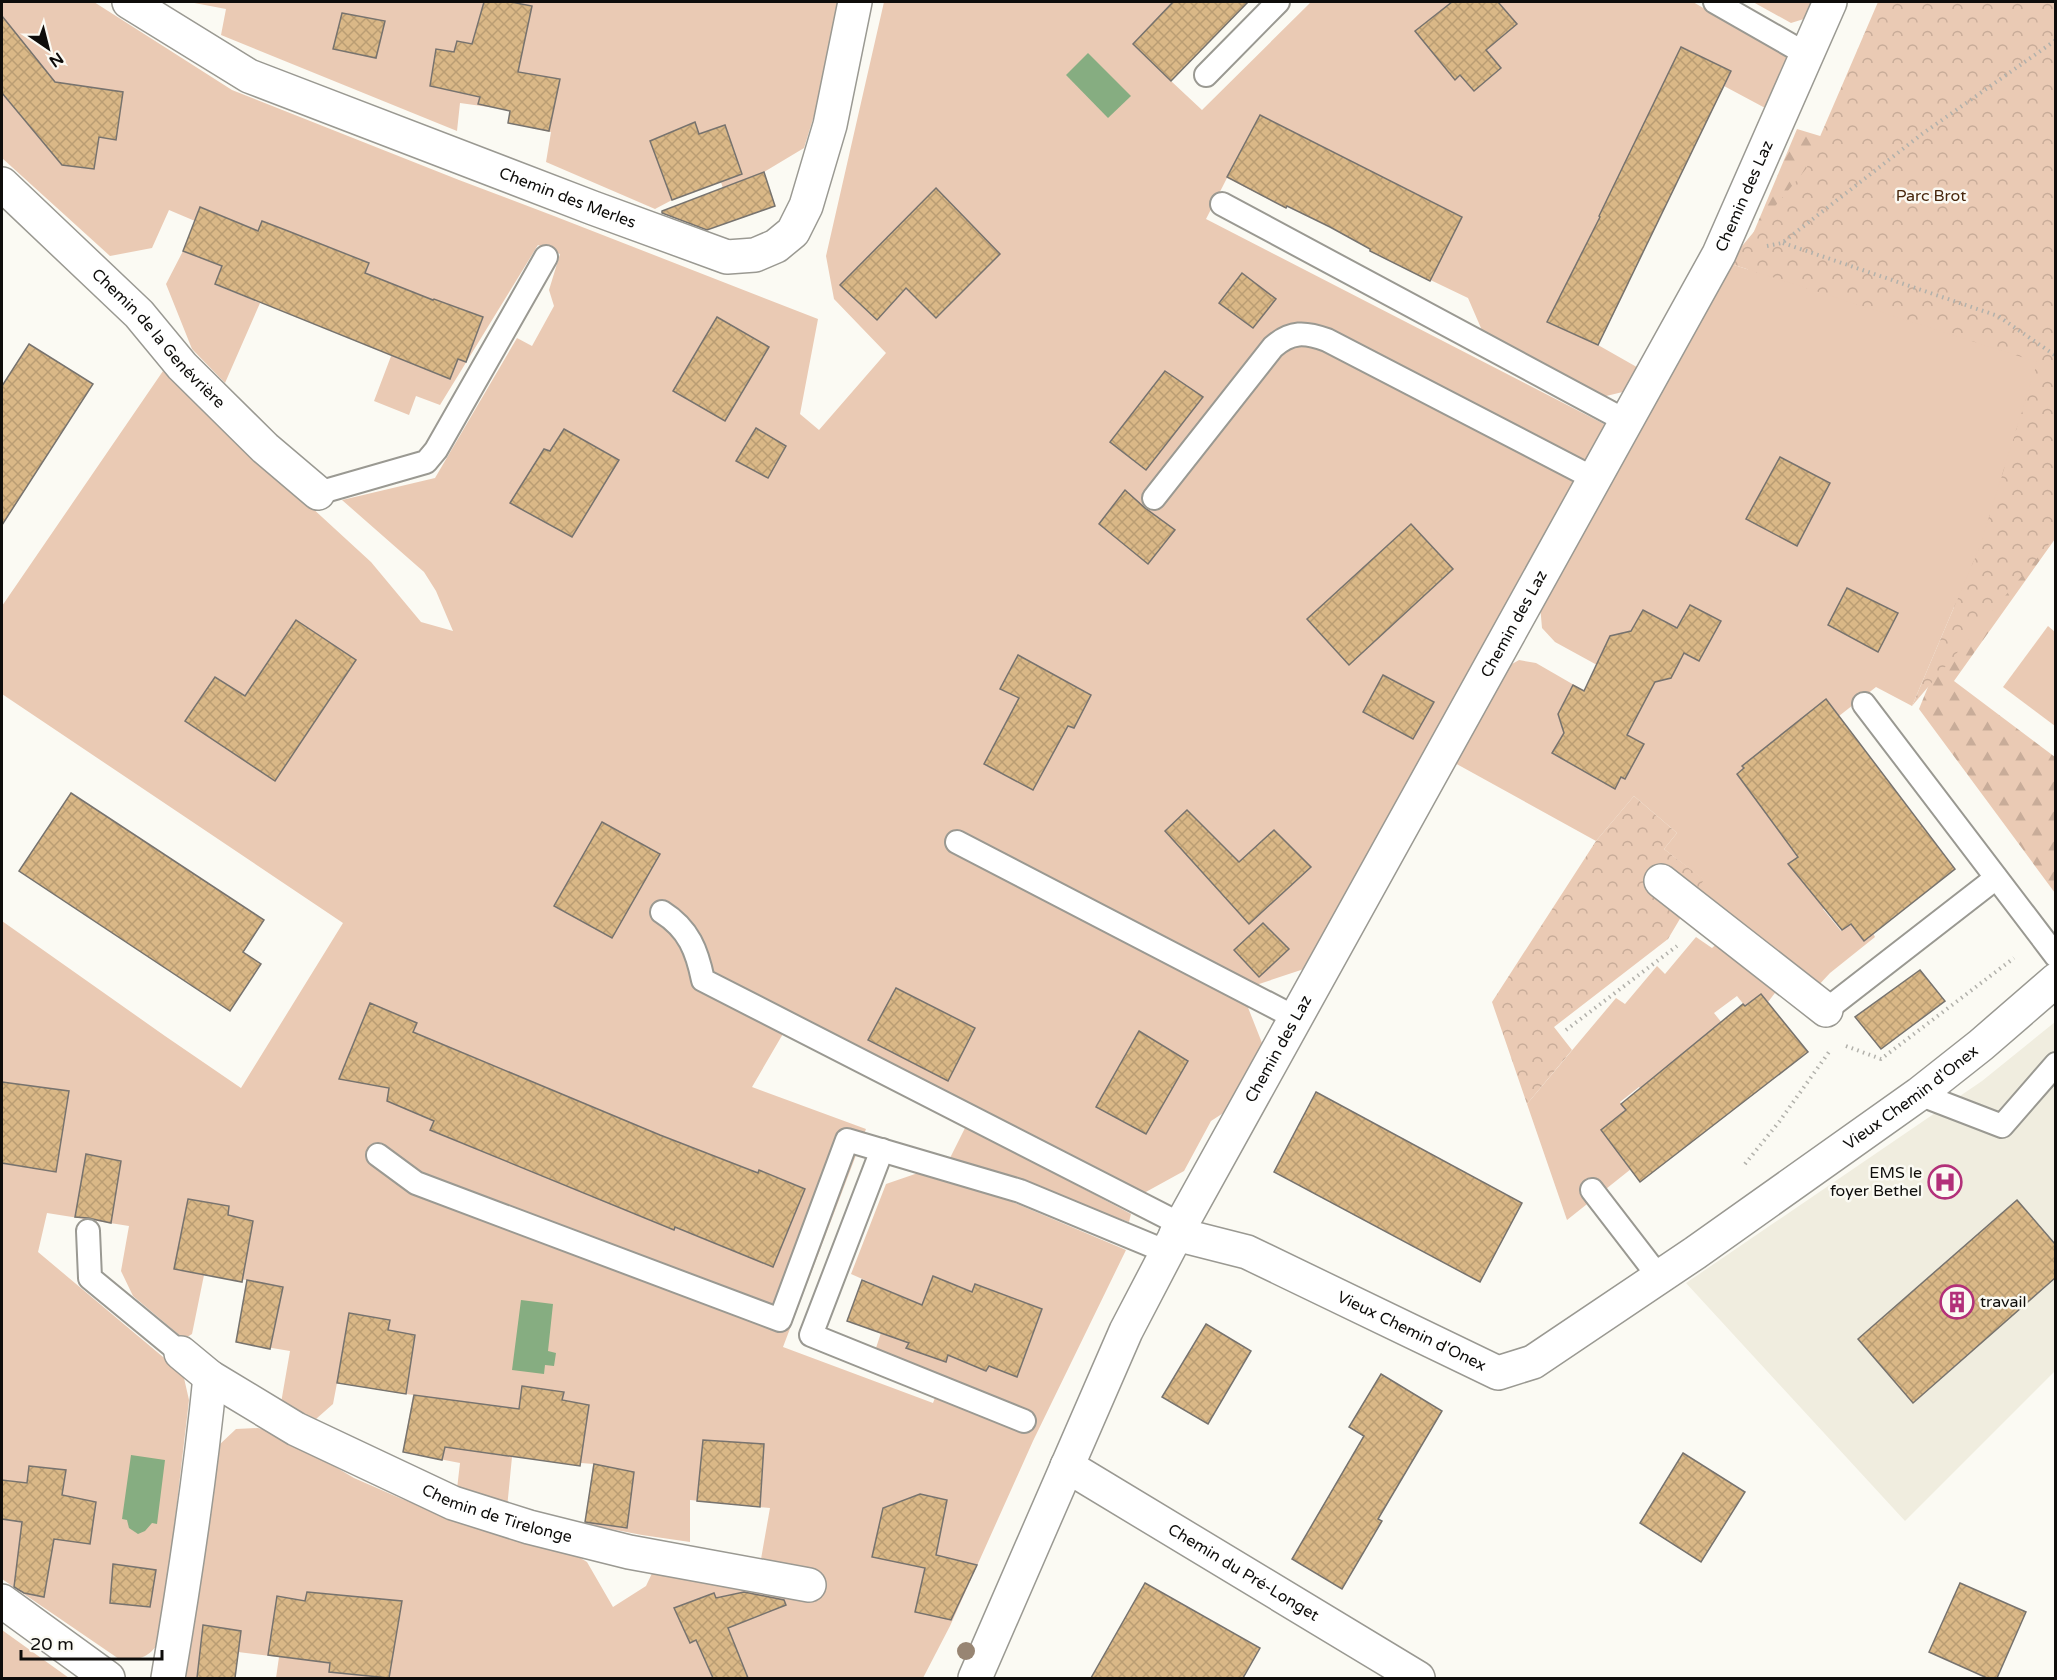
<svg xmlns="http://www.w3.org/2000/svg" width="2057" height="1680" viewBox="0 0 2057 1680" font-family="'Varela Round',sans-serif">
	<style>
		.built { fill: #f0eddf }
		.forest { fill: url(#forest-firs) }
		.park { fill: url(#park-crowns) }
		.garden { fill: #eacab4 }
		.water { fill: #86ad81 }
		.building { fill: url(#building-cross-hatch); stroke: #77736e; stroke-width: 1.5 }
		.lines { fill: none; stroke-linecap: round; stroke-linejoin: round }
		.lane-casing { stroke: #9a9992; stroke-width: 26 }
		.street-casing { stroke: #9a9992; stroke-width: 36 }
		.path { stroke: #b2b1ab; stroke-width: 4; stroke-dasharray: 1.5 4.5; stroke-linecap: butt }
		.lane { stroke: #fff; stroke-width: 22 }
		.street { stroke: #fff; stroke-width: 33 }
		.tree { fill: #988573 }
		.labels { text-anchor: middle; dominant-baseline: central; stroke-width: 5; stroke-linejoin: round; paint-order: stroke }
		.street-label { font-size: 16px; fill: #0e0d0b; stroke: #fbfaf3 }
		.park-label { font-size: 16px; fill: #47260b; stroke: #fbfaf3 }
		.poi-label { font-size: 16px; fill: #0e0d0b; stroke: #fbfaf3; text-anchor: end }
	</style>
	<defs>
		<pattern id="forest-firs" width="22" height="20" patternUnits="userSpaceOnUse" patternTransform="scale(1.5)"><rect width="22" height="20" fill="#eacab4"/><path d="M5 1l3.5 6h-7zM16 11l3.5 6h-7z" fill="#c8ac99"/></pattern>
		<pattern id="park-crowns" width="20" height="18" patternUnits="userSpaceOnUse" patternTransform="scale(1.5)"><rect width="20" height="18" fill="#eacab4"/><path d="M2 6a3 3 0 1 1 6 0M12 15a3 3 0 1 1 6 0" fill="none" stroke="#c8ac99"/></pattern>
		<pattern id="building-cross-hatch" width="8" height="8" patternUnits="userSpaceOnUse" patternTransform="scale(1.5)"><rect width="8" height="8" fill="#dab887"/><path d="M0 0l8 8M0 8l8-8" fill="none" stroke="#ba9d73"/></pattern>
	</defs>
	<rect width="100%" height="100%" fill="#fbfaf3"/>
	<!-- built -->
	<path class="built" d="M 2055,1022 L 2055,1371 L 1905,1521 L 1686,1283 L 1982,1081 Z"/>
	<!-- forest -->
	<path class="forest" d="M 1797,129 L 1972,182 L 2055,247 L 2055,539 L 1954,681 L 2055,757 L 2055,893 L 1919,709 L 1958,613 L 1742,260 Z"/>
	<!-- park -->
	<g class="park">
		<path d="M 1878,2 L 2055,2 L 2055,537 L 1912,706 L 1980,546 L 2037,363 L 1728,263 L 1806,169 Z"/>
		<path d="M 1634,796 L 1677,833 L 1664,849 L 1705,880 L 1697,890 L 1668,939 L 1554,1027 L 1572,1050 L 1527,1104 L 1492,1002 L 1596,841 Z"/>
	</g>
	<!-- garden -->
	<g class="garden">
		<path d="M 2,2 L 94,2 L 232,90 L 459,180 L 554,216 L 818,319 L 800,414 L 819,430 L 886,353 L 834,299 L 826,256 L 884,2 L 1240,2 L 1244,6 L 1171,81 L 1202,110 L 1311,2 L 1693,2 L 1790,58 L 1767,109 L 1724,86 L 1648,240 L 1625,282 L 1629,283 L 1598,345 L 1642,370 L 1631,390 L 1602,397 L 1484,335 L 1468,298 L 1370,251 L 1371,248 L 1288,205 L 1286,208 L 1227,178 L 1206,219 L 1610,427 L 1313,966 L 1256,985 L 1247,1005 L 1264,1048 L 1231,1108 L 1211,1121 L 1184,1171 L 1144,1193 L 794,1015 L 752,1087 L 866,1129 L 783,1347 L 933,1403 L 943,1376 L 876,1348 L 894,1293 L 851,1274 L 886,1184 L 918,1173 L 947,1178 L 1003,1198 L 1126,1250 L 1033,1441 L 950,1626 L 923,1678 L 276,1678 L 279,1657 L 238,1652 L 202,1638 L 197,1678 L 187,1678 L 184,1672 L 218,1446 L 236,1429 L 258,1428 L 280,1434 L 354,1478 L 402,1499 L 489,1531 L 574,1554 L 587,1562 L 613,1607 L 646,1586 L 655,1567 L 805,1597 L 811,1568 L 761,1559 L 770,1508 L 690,1500 L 690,1542 L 642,1535 L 585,1524 L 593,1464 L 512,1457 L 507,1508 L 457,1489 L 460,1463 L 403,1452 L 413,1395 L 337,1383 L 333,1404 L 316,1419 L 281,1403 L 290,1351 L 236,1342 L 247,1280 L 204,1275 L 192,1334 L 184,1339 L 133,1296 L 121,1271 L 129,1226 L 47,1213 L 38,1252 L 169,1362 L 184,1378 L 189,1400 L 161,1640 C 148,1658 142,1660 119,1659 L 2,1579 L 2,921 L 165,1036 L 241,1088 L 343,923 L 2,694 L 2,606 L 163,371 L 371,562 L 421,622 L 453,631 L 436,591 L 424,572 L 342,500 L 435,478 L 517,338 L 532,346 L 554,306 L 549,290 L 560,254 L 538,245 L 440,405 L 416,396 L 409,415 L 374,401 L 415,293 L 365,273 L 369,263 L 262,221 L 258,231 L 201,207 L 195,221 L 169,210 L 152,248 L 110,256 L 2,158 Z"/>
		<path d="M 189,2 L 839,2 L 821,93 L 804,148 L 764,172 L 775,206 L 733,221 L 721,182 L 672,200 L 655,209 L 546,162 L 551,132 L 508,123 L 510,110 L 460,103 L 457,131 L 221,35 L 226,9 Z"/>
		<path d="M 1753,2 L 1814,2 L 1807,18 L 1791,23 Z"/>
		<path d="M 183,251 L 222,266 L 216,285 L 260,303 L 225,383 L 192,349 L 166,284 Z"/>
		<path d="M 1728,263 L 2037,362 L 1980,546 L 1912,706 L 1876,687 L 1839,716 L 1847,727 L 1798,857 L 1788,864 L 1833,902 L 1823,909 L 1841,931 L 1851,924 L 1864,940 L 1873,933 L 1875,937 L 1830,973 L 1816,988 L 1697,889 L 1704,880 L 1664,849 L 1677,833 L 1634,796 L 1596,841 L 1453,762 L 1505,668 L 1519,660 L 1536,663 L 1607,704 L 1597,665 L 1555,642 L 1542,628 L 1540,605 Z"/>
		<path d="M 2048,626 L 2055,632 L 2055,726 L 2003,687 Z"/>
		<path d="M 1696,937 L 1712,948 L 1720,941 L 1778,989 L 1768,1002 L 1761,994 L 1745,1006 L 1737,996 L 1714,1013 L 1722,1023 L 1646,1094 L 1639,1087 L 1620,1102 L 1626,1110 L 1601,1130 L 1631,1169 L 1567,1220 L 1527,1104 L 1616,998 L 1625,1004 L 1657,966 L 1665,974 Z"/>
		<path d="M 966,1126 L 1131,1214 L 1129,1222 L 950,1158 Z"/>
		<path d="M 2,1630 L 69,1678 L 2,1678 Z"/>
	</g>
	<!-- water -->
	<g class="water">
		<path d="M 1088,53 L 1131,96 L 1108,118 L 1066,75 Z"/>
		<path d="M 521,1300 L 553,1304 L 548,1351 L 556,1353 L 554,1366 L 545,1365 L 544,1374 L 512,1370 Z"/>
		<path d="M 131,1455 L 165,1460 L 157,1524 L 152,1523 L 145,1531 L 138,1534 L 129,1528 L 127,1520 L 122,1519 Z"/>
	</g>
	<!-- building -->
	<g class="building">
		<path d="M 484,2 L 511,2 L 532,6 L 518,72 L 560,79 L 549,131 L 508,123 L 510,111 L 478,104 L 480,97 L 430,86 L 436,49 L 454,52 L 457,41 L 472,44 Z"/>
		<path d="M 1173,2 L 1248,2 L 1171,81 L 1133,44 Z"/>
		<path d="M 1452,2 L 1498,2 L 1517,24 L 1486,50 L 1501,68 L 1474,91 L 1460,75 L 1455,80 L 1415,31 Z"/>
		<path d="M 342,13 L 385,21 L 376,58 L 333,49 Z"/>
		<path d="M 2,16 L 55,82 L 123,92 L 116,140 L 99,137 L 94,169 L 62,165 L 2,93 Z"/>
		<path d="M 1681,47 L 1731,71 L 1598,345 L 1547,322 L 1600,217 L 1599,216 Z"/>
		<path d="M 1260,115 L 1462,217 L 1430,281 L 1370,251 L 1370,249 L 1330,227 L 1287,206 L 1286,208 L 1227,177 Z"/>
		<path d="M 695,122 L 699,134 L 725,125 L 742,174 L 672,200 L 650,141 Z"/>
		<path d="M 764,172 L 775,206 L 707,230 L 662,213 L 662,211 Z"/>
		<path d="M 936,188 L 1000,254 L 936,318 L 906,288 L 877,320 L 840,285 Z"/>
		<path d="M 200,207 L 258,231 L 262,221 L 288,231 L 369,263 L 365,273 L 433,300 L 434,299 L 483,317 L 466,362 L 458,359 L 450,379 L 215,284 L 222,266 L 183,251 Z"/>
		<path d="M 1242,273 L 1276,299 L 1253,328 L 1219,303 Z"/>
		<path d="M 717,317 L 769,347 L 725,421 L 673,391 Z"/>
		<path d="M 29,344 L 93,384 L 2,525 L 2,386 Z"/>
		<path d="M 1165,371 L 1203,397 L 1146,470 L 1110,442 Z"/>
		<path d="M 756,428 L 786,446 L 768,478 L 736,461 Z"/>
		<path d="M 564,429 L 619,460 L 572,537 L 510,503 L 544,449 L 550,451 Z"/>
		<path d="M 1780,457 L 1830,483 L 1797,546 L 1746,519 Z"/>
		<path d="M 1125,490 L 1145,508 L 1175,530 L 1148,564 L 1099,524 Z"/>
		<path d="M 1411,524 L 1453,569 L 1349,665 L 1307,619 Z"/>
		<path d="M 1847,588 L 1898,613 L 1878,652 L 1828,625 Z"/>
		<path d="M 1690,605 L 1721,621 L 1699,661 L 1684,653 L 1671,678 L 1655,682 L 1627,735 L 1644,744 L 1625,779 L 1621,777 L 1615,789 L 1552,753 L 1564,733 L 1558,714 L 1573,685 L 1584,691 L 1610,636 L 1631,631 L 1643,610 L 1677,628 Z"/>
		<path d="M 296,620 L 356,660 L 275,781 L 185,721 L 215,677 L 245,696 Z"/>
		<path d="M 1018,655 L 1091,695 L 1074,728 L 1068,726 L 1033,790 L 984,764 L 1019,698 L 1000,689 Z"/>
		<path d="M 1383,675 L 1434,702 L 1413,739 L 1363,712 Z"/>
		<path d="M 1826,699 L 1955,869 L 1864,941 L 1851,924 L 1842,930 L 1788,864 L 1798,857 L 1737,774 L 1744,768 L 1742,766 Z"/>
		<path d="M 71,793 L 264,920 L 243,952 L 261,964 L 230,1011 L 19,871 Z"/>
		<path d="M 1187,810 L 1239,862 L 1274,830 L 1311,867 L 1249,924 L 1165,831 Z"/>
		<path d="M 602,822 L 660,854 L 612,938 L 554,906 Z"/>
		<path d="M 1263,923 L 1289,949 L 1259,977 L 1234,950 Z"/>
		<path d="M 1920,970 L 1945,1001 L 1881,1049 L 1855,1017 Z"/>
		<path d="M 896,988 L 975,1028 L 948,1081 L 868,1040 Z"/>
		<path d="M 1761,994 L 1808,1052 L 1640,1182 L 1601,1130 L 1626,1110 L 1621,1104 L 1743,1004 L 1745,1006 Z"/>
		<path d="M 370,1003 L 417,1023 L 413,1032 L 660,1135 L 758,1173 L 759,1170 L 805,1189 L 773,1267 L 675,1227 L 674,1230 L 430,1130 L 434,1121 L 387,1101 L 389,1088 L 339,1079 Z"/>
		<path d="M 1139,1031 L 1188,1061 L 1146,1134 L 1096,1107 Z"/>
		<path d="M 2,1082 L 69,1091 L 56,1172 L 2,1163 Z"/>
		<path d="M 1316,1092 L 1522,1203 L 1480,1282 L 1274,1172 Z"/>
		<path d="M 86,1154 L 121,1161 L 111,1223 L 88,1218 L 75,1217 Z"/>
		<path d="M 188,1199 L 229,1206 L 228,1215 L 253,1221 L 242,1282 L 174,1269 Z"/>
		<path d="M 2017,1200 L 2055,1244 L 2055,1278 L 1913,1403 L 1858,1339 Z"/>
		<path d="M 933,1276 L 972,1292 L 975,1284 L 1042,1309 L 1017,1377 L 989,1366 L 986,1371 L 948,1355 L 946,1362 L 906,1348 L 909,1343 L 847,1321 L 862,1280 L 922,1305 Z"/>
		<path d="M 247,1280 L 283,1287 L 270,1349 L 236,1342 Z"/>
		<path d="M 349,1313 L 390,1320 L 388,1330 L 415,1335 L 406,1394 L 337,1383 Z"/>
		<path d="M 1206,1324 L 1251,1351 L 1208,1424 L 1162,1397 Z"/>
		<path d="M 1381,1374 L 1442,1411 L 1378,1519 L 1382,1521 L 1342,1589 L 1292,1559 L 1364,1436 L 1349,1427 Z"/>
		<path d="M 522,1386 L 564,1392 L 562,1400 L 589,1405 L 580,1466 L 445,1447 L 442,1460 L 403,1452 L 414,1395 L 519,1409 Z"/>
		<path d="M 703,1440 L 764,1444 L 760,1507 L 697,1501 Z"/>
		<path d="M 1683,1453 L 1745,1492 L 1701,1562 L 1640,1523 Z"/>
		<path d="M 594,1464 L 634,1472 L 627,1528 L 585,1522 Z"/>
		<path d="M 29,1466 L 66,1470 L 62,1495 L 96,1502 L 90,1544 L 54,1539 L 44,1597 L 24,1593 L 14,1587 L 22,1522 L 2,1519 L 2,1480 L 27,1483 Z"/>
		<path d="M 920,1494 L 947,1500 L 936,1555 L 977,1565 L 951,1620 L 915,1612 L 925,1568 L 872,1557 L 883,1508 Z"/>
		<path d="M 113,1564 L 156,1570 L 150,1607 L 110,1603 Z"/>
		<path d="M 1145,1583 L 1260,1648 L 1243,1678 L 1091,1678 Z"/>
		<path d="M 1960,1583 L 2026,1612 L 1997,1678 L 1987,1678 L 1929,1652 Z"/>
		<path d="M 307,1592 L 402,1601 L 389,1678 L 329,1672 L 330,1663 L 268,1655 L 277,1596 L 305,1601 Z"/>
		<path d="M 744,1592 L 784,1600 L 786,1605 L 728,1628 L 748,1678 L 713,1678 L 696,1640 L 690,1643 L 674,1608 L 714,1593 L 716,1598 Z"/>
		<path d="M 203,1625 L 241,1631 L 235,1678 L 197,1678 Z"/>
	</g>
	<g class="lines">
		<!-- lane casing -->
		<g class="lane-casing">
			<g id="lane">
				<path d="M 1715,2 L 1806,54"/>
				<path d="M 1206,75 L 1278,2"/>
				<path d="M 1222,204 L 1626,421"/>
				<path d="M 318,493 L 426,462 L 436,450 L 546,257"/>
				<path d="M 1154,498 L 1273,347 C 1291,331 1305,332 1327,340 L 1595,479"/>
				<path d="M 1864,704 L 2056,956"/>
				<path d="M 957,842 L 1296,1018"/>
				<path d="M 662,912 C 689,929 697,951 703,980 L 1182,1225"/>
				<path d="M 1826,1010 L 1996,878"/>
				<path d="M 1919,1094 L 2002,1126 L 2056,1064"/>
				<path d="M 882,1150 L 811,1335 L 1024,1421"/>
				<path d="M 378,1155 L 416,1183 L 780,1320 L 847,1140 L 1020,1191 L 1167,1252"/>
				<path d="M 1592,1190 L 1659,1277"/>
				<path d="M 88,1231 L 90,1278 L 181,1353"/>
			</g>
		</g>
		<!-- street casing -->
		<g class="street-casing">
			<g id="street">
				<path id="s1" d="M 129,2 L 249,76 L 593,208 L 727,257 L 755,255 L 776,246 L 793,232 L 806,206 L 830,125 L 855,2"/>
				<path id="s2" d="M 2,184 L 139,314 L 182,366 L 265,448 L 318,493"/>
				<path d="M 1661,881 L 1826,1010"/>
				<path id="s3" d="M 1176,1234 L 1247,1252 L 1498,1373 L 1533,1362 L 1695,1253 L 1919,1094 L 1981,1045 L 2056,980"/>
				<path id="s4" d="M 181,1353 L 210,1377 L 296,1429 L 453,1503 L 529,1527 L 629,1552 L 809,1585"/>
				<path id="s5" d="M 1067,1466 L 1418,1678"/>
				<path d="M 2,1601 L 108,1678"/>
				<path d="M 168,1678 C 185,1578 200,1478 210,1377"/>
				<path id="s6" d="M 975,1678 L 1126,1331 L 1186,1216 L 1719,254 L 1830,2"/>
			</g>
		</g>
		<!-- path -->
		<g class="path">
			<path d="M 1783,243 L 1998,316 L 2056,356"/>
			<path d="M 1767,246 L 1782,243 L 1922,134 L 2056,40"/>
			<path d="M 1566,1030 L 1677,946"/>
			<path d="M 1846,1046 L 1881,1059 L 2014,958"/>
			<path d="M 1745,1164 L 1779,1122 L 1829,1052"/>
		</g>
		<!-- lane -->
		<use href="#lane" class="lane"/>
		<!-- street -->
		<use href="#street" class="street"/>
	</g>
	<!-- trees -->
	<circle class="tree" cx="966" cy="1651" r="9"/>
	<!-- icons -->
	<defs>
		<g id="hospital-ring" transform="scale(1.725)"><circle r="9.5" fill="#fbfaf3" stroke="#b23079" stroke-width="1.5"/><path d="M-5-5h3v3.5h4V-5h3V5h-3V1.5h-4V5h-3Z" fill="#b23079"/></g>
		<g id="building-ring" transform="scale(1.725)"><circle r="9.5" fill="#fbfaf3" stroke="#b23079" stroke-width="1.5"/><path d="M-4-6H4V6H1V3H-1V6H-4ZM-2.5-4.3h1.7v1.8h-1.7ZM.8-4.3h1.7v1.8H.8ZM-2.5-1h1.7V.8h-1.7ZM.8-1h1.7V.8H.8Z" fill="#b23079"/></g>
	</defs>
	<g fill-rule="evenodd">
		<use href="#hospital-ring" x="1945" y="1182"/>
		<use href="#building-ring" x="1957" y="1302"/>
	</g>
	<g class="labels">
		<!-- street labels -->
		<g class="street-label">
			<text stroke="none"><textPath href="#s6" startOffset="1671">Chemin des Laz</textPath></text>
			<text stroke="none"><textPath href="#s1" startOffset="482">Chemin des Merles</textPath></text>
			<text stroke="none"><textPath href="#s2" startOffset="220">Chemin de la Genévrière</textPath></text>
			<text stroke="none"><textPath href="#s6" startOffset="1185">Chemin des Laz</textPath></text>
			<text stroke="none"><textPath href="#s6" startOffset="699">Chemin des Laz</textPath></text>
			<text stroke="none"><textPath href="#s3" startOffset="850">Vieux Chemin d'Onex</textPath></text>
			<text stroke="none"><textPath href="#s3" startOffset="256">Vieux Chemin d'Onex</textPath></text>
			<text stroke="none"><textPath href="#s4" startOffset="357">Chemin de Tirelonge</textPath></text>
			<text stroke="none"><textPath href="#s5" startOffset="206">Chemin du Pré-Longet</textPath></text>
		</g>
		<!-- park labels -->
		<g class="park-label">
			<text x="1931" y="196">Parc Brot</text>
		</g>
		<!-- poi labels -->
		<g class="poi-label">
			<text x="1922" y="1173">EMS le<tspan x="1922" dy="18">foyer Bethel</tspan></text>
			<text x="1980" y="1302" text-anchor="start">travail</text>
		</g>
	</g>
	<!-- border -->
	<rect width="2057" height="1680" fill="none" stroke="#0e0d0b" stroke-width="6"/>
	<!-- north arrow -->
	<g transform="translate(48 48) rotate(145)" stroke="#fbfaf3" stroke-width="4.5" paint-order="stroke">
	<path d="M0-4.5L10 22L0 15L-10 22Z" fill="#0e0d0b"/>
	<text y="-9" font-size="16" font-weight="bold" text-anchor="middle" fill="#0e0d0b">N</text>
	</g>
	<!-- scale -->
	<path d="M21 1650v9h141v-9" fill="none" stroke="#0e0d0b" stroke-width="3"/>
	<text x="30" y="1650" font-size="18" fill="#0e0d0b" stroke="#fbfaf3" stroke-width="4.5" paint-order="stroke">20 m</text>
</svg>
